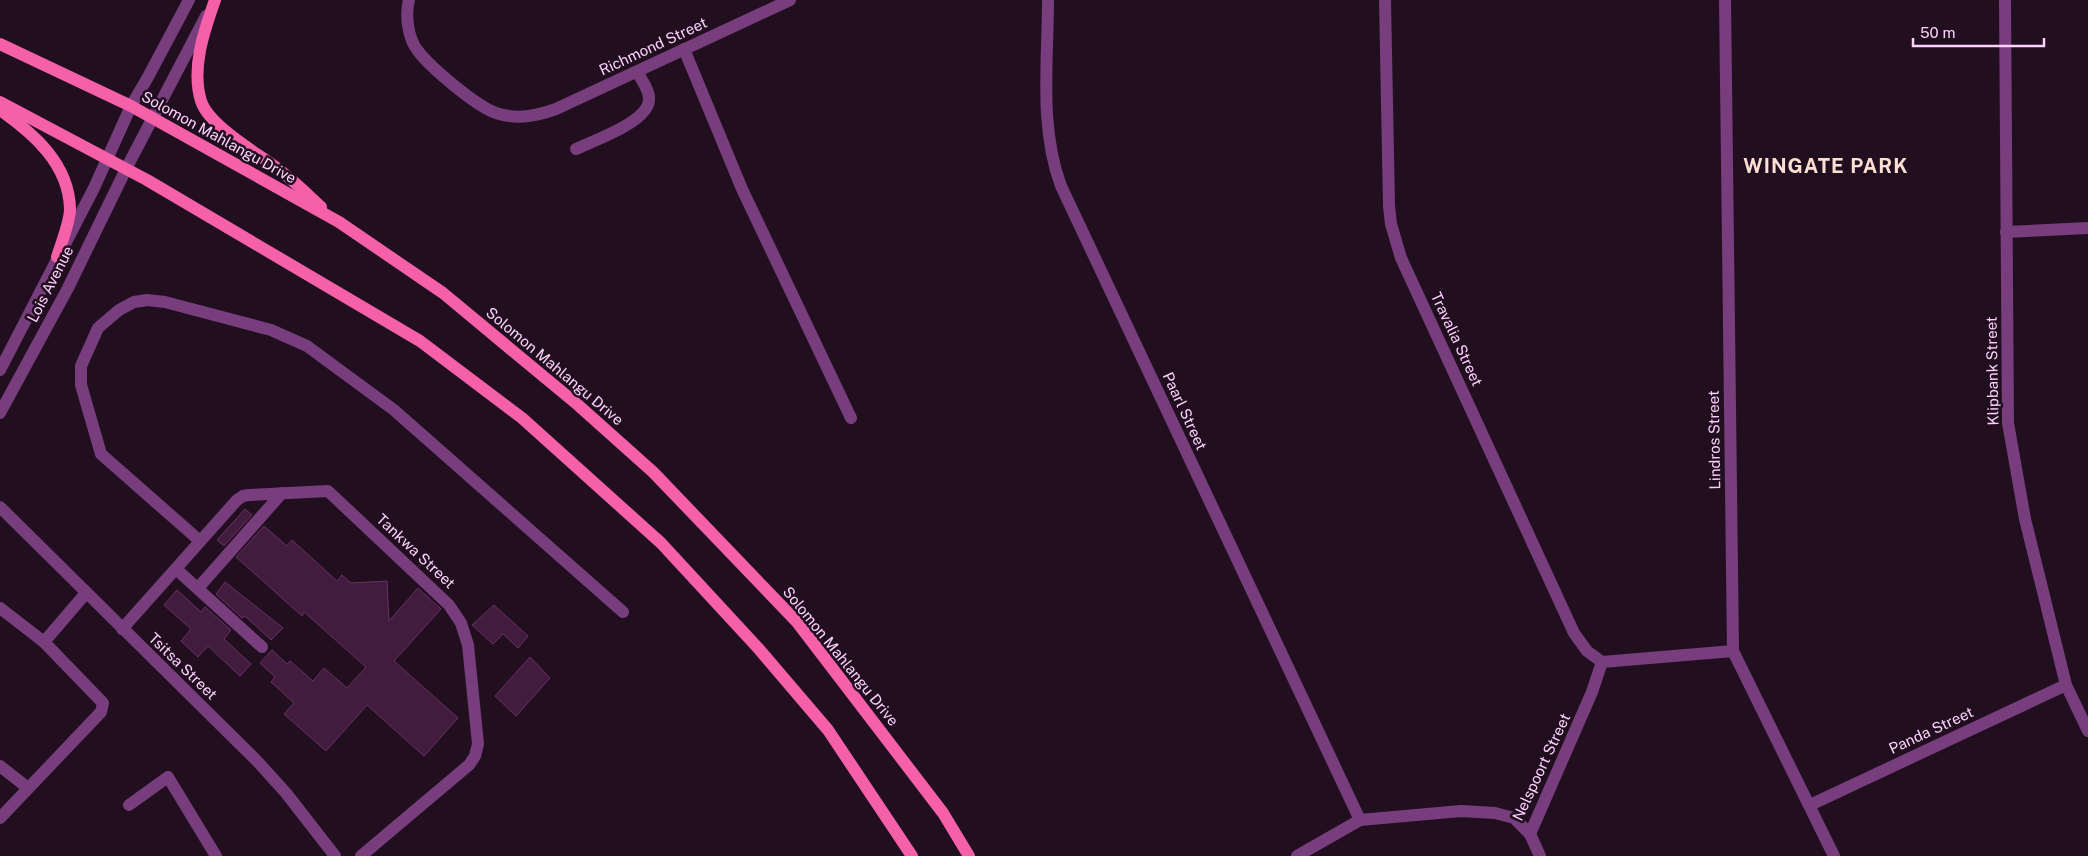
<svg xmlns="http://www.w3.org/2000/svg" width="2088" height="856" viewBox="0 0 2088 856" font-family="'Public Sans',sans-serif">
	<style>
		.building { fill: #411c3d; stroke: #6b2f66 }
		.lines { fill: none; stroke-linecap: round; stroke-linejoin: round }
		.minor { stroke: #783d7d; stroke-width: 12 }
		.major { stroke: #f560a8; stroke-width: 12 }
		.labels { text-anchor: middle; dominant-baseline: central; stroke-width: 5; stroke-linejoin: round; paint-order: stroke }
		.street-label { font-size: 15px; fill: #fcd1fc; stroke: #210f20 }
		.district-label { font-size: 20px; font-weight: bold; letter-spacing: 1px; fill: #fcded3; stroke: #210f20 }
	</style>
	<rect width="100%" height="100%" fill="#210f20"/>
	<!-- building -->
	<g class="building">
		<path d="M 245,509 L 252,515 L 224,546 L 217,540 Z"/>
		<path d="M 264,526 L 287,546 L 292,540 L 337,581 L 342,575 L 351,583 L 387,581 L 389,621 L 418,588 L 441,609 L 394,661 L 458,718 L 424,756 L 367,705 L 326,751 L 284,714 L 294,703 L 271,682 L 275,677 L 260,663 L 272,650 L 287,664 L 290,661 L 313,681 L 324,668 L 347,688 L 366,667 L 304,612 L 302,616 L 236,557 Z"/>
		<path d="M 225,582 L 283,628 L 271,640 L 245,616 L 242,618 L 216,594 Z"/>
		<path d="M 177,590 L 201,612 L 205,607 L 231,630 L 224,639 L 251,664 L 240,676 L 208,646 L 198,657 L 181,641 L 191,629 L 164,605 Z"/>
		<path d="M 494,605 L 528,636 L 518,648 L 503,634 L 493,644 L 472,625 Z"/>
		<path d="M 530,657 L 550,678 L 516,716 L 495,696 Z"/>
	</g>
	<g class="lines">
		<!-- minor -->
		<g class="minor">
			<path d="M 409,0 C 405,15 408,39 418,51 C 431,68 476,106 496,113 C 517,120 536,116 556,109 L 790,0"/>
			<path d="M 1048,0 C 1048,62 1039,127 1061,186 L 1360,820"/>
			<path d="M 1385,0 L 1389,206 L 1391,224 L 1401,258 L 1574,633 L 1587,651 L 1602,662"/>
			<path d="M 1725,0 L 1733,651 L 1834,856"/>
			<path d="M 2005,0 L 2008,423 L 2025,519 L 2066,685 L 2088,731"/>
			<path d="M 684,49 L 742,189 L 851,418"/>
			<path d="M 576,149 C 593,141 648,122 649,100 C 650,91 641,79 637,72"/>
			<path d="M 2006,232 L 2088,228"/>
			<path d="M 0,370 L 94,188 L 131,106 L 148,77 L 189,0"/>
			<path d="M 0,413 L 68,288 L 126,169 L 206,16"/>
			<path d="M 0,507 L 257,761 L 286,793 L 335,856"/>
			<path d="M 200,541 L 101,454 L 81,385 L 81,366 L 98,328 L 119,310 L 134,302 L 147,300 L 165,302 L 271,330 L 307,346 L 394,410 L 623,612"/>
			<path d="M 176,569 L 262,647"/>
			<path d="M 198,588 L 282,493"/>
			<path d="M 0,608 L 44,642"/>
			<path d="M 122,629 L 237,500 L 243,496 L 249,495 L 328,491 L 449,605 L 461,623 L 468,645 L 478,744 L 475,756 L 469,765 L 361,856"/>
			<path d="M 0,766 L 28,788"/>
			<path d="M 129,805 L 168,777 L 216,856"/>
			<path d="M 1810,805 L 2066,685"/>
			<path d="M 0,818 L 101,712 L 103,703 L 44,642 L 86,593"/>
			<path d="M 1530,834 L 1592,692 L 1602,662 L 1733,651"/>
			<path d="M 1297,856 L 1360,820 L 1461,811 L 1495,813 L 1514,818 L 1530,834 L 1540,856"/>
		</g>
		<!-- major -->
		<g class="major">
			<path d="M 215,0 C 204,31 191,68 201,101 C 209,126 257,153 278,169 C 293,180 307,194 321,207"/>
			<path d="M 0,44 L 131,106 L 339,222 L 443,293 L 578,405 L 653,472 L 797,622 L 943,813 L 969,856"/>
			<path d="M 0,102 L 147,180 L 420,341 L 522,418 L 661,543 L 758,648 L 828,730 L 912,856"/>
			<path d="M 0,110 C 34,134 69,164 70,209 C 70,222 61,244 57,257"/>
		</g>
	</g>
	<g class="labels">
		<!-- street labels -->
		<g class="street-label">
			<text transform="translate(653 46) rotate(-25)">Richmond Street</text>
			<text transform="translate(219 137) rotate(29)">Solomon Mahlangu Drive</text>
			<text transform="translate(50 284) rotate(-63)">Lois Avenue</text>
			<text transform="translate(1457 339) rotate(65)">Travalia Street</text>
			<text transform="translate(555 366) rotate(40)">Solomon Mahlangu Drive</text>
			<text transform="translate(1992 371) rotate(-91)">Klipbank Street</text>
			<text transform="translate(1185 411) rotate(65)">Paarl Street</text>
			<text transform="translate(1714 440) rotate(-91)">Lindros Street</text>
			<text transform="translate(416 551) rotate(43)">Tankwa Street</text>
			<text transform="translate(841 656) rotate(51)">Solomon Mahlangu Drive</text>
			<text transform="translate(183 666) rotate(44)">Tsitsa Street</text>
			<text transform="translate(1931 730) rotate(-25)">Panda Street</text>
			<text transform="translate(1541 767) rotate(-65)">Nelspoort Street</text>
		</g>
		<!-- district labels -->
		<g class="district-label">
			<text x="1826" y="166">WINGATE PARK</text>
		</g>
	</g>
	<!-- scale -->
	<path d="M1913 38v8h131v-8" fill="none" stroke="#fcd1fc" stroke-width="2.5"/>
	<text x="1920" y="38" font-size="15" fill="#fcd1fc" stroke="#210f20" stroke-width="4" paint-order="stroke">50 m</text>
</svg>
